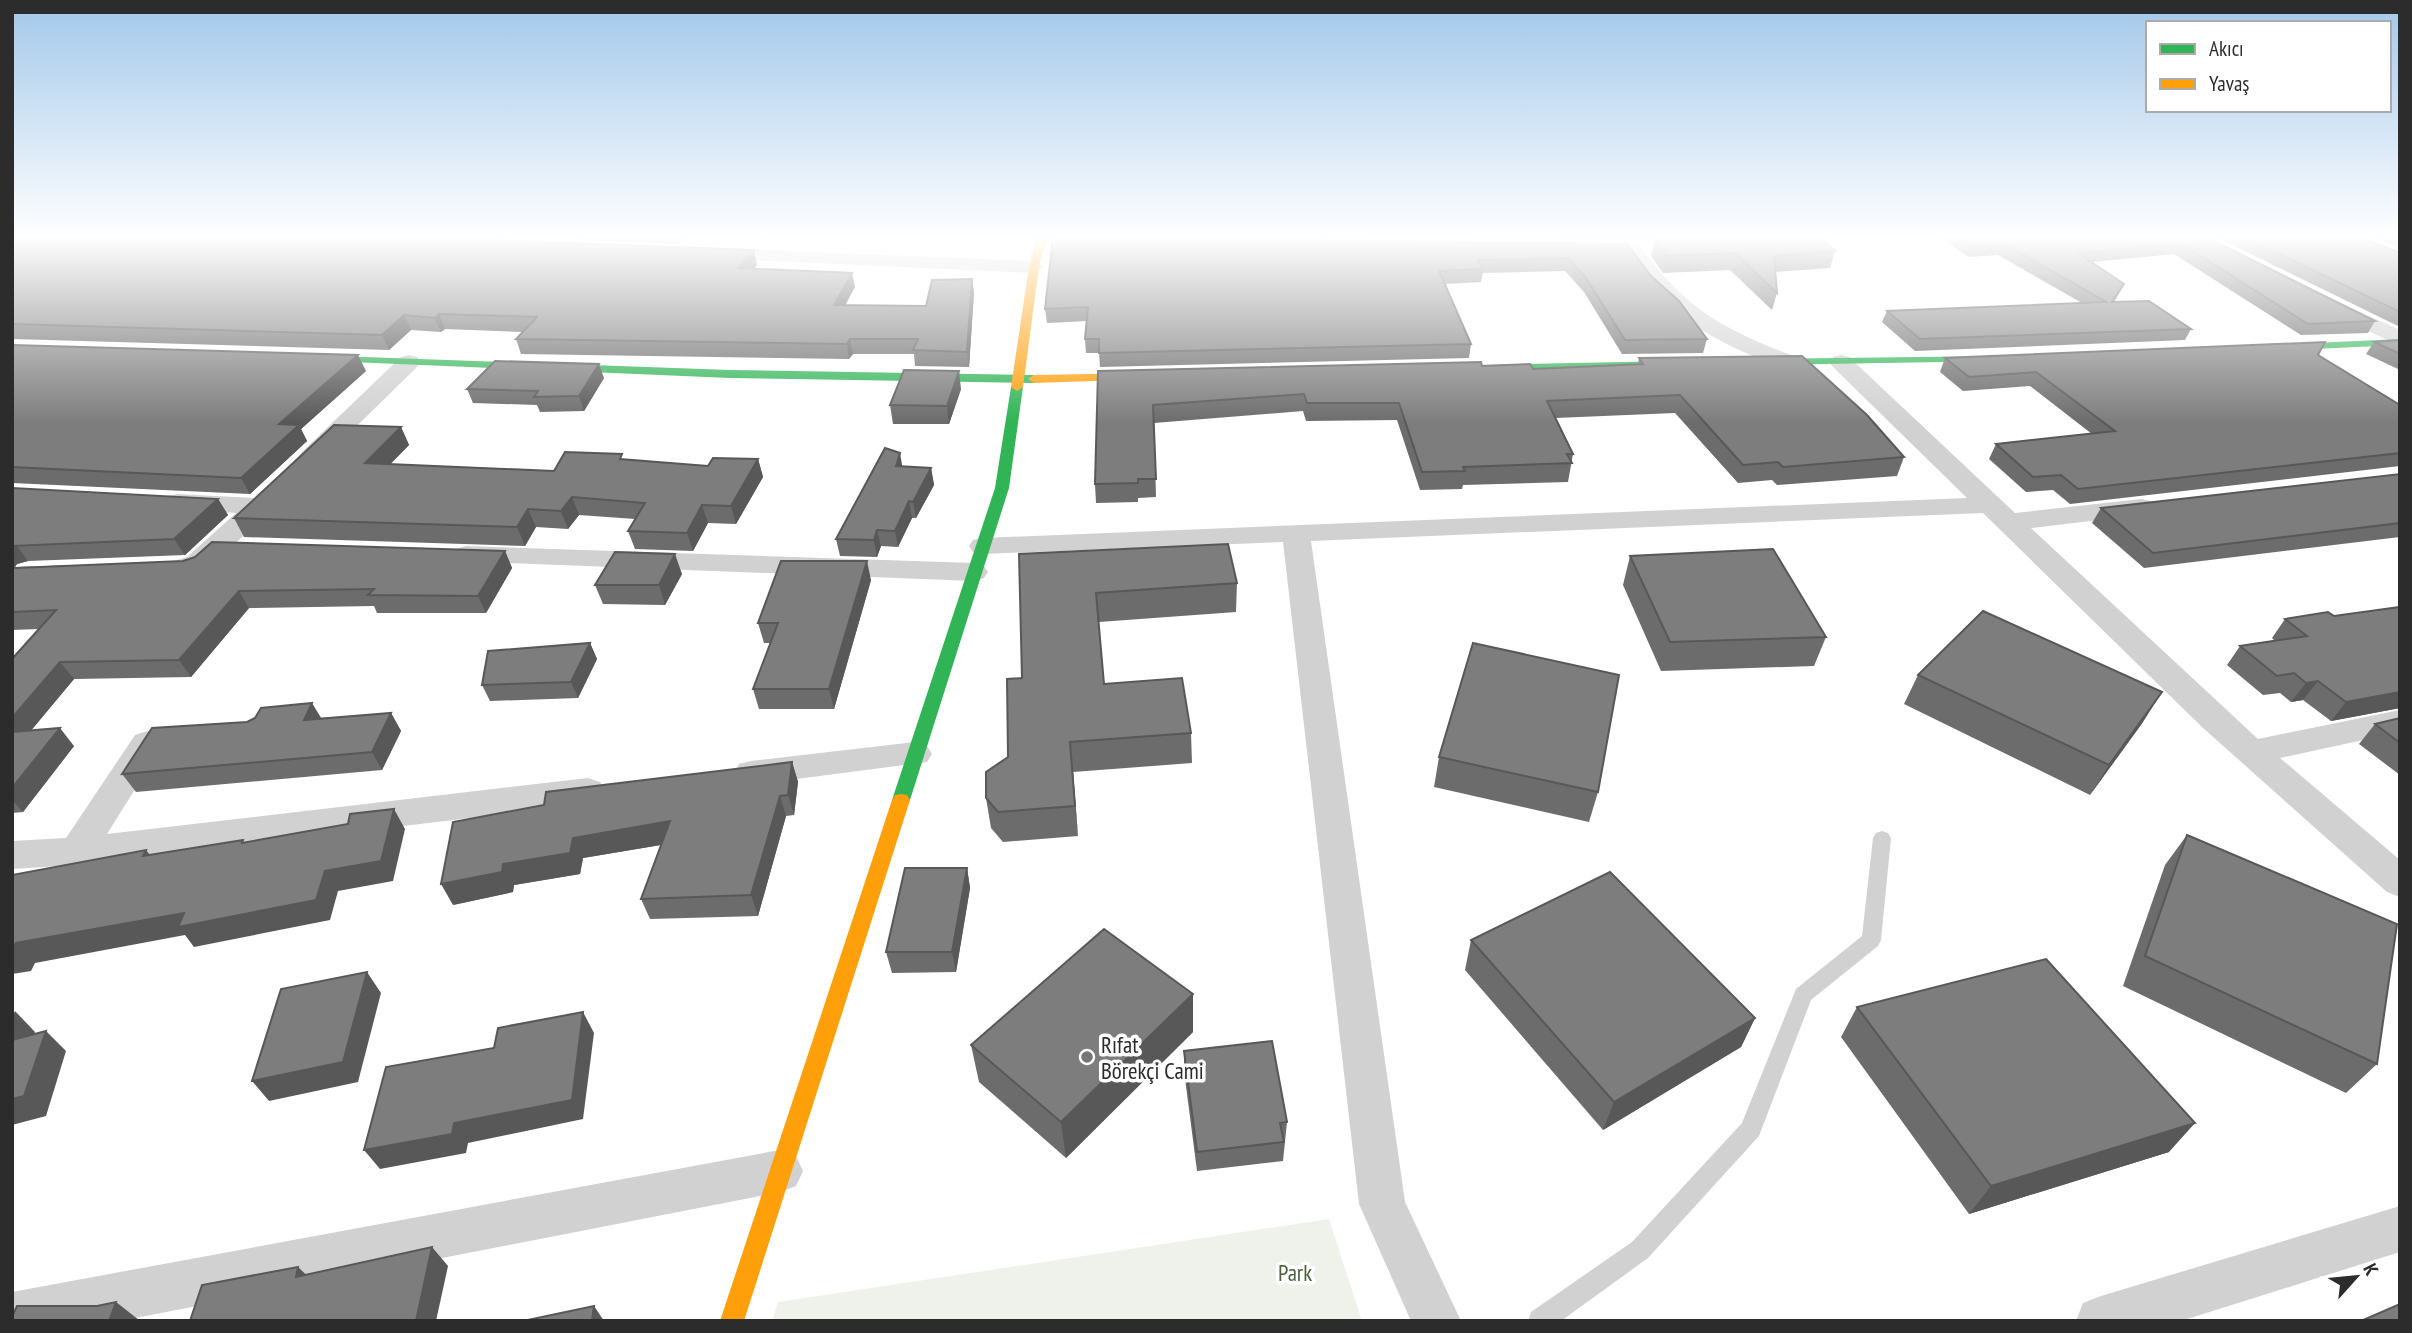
<svg xmlns="http://www.w3.org/2000/svg" width="2412" height="1333" viewBox="0 0 2412 1333" font-family="'PT Sans Narrow',sans-serif">
	<style>
		.green { fill: #eef2eb }
		.lines { fill: none; stroke-linecap: round; stroke-linejoin: round }
		.lane { fill: #d1d1d1; fill-rule: evenodd }
		.street { fill: #d1d1d1; fill-rule: evenodd }
		.fast { fill: #30b455; fill-rule: evenodd }
		.slow { fill: #ff9f0a; fill-rule: evenodd }
		.wall { fill: #6c6c6c }
		.shaded-wall { fill: #585858 }
		.building { fill: #7d7d7d; stroke: #585858; stroke-width: 2 }
		.poi-dot { fill: #767676; stroke: #fff; stroke-width: 2.5 }
		.labels { text-anchor: middle; dominant-baseline: central; stroke-width: 7; stroke-linejoin: round; paint-order: stroke }
		.near-poi-label { font-size: 23px; fill: #2c2c2c; stroke: #fff; text-anchor: start }
		.near-park-label { font-size: 23px; fill: #4c623f; stroke: #fff }
	</style>
	<rect width="100%" height="100%" fill="#fff"/>
	<!-- green -->
	<path class="green" d="M 1329,1219 L 1362,1321 L 772,1321 L 778,1302 Z"/>
	<g class="lines">
		<!-- lane -->
		<path class="lane" d="M 1882,831 L 1888,833 L 1891,838 L 1881,940 L 1878,946 L 1811,1000 L 1759,1136 L 1648,1258 L 1561,1321 L 1528,1321 L 1531,1312 L 1632,1242 L 1742,1123 L 1796,989 L 1862,936 L 1873,838 L 1876,833 Z"/>
		<!-- street -->
		<g class="street">
			<path d="M 1587,242 L 1639,244 C 1683,308 1724,330 1796,357 L 1800,362 L 1796,367 L 1780,367 C 1717,343 1661,314 1626,254 L 1580,252 L 1577,248 L 1580,244 Z"/>
			<path d="M 712,248 L 1034,261 L 1044,267 L 1034,273 L 705,258 L 702,254 Z"/>
			<path d="M 2336,301 L 2400,330 L 2400,346 L 2328,312 L 2325,307 Z"/>
			<path d="M 409,355 L 417,357 L 421,362 L 417,367 L 321,461 L 303,461 L 299,456 L 303,451 L 401,357 Z"/>
			<path d="M 1841,355 L 1849,357 L 2015,513 L 2141,499 L 2151,501 L 2155,507 L 2151,513 L 2141,515 L 2031,528 L 2258,739 L 2400,710 L 2400,732 L 2280,758 L 2400,860 L 2400,897 L 2387,892 L 2202,727 L 1983,513 L 1311,541 L 1405,1202 L 1461,1321 L 1411,1321 L 1359,1204 L 1283,542 L 983,554 L 973,552 L 969,546 L 973,540 L 983,538 L 1967,498 L 1833,367 L 1829,362 L 1833,357 Z"/>
			<path d="M 270,489 L 279,491 L 283,497 L 279,503 L 204,572 L 194,575 L 177,572 L 173,566 L 177,560 L 187,557 L 236,513 L 168,508 L 165,502 L 168,496 L 178,494 L 254,498 Z"/>
			<path d="M 466,546 L 974,563 L 984,566 L 988,572 L 984,578 L 974,581 L 456,561 L 452,555 L 456,549 Z"/>
			<path d="M 147,731 L 159,735 L 164,743 L 107,834 L 588,778 L 600,782 L 605,791 L 600,800 L 588,804 L 77,865 L 12,869 L 12,841 L 66,838 L 135,735 Z"/>
			<path d="M 915,742 L 927,746 L 932,754 L 927,762 L 751,785 L 739,782 L 734,773 L 739,764 L 751,761 Z"/>
			<path d="M 780,1150 L 796,1156 L 803,1171 L 796,1186 L 780,1192 L 120,1321 L 12,1321 L 12,1292 Z"/>
			<path d="M 2400,1206 L 2400,1252 L 2181,1321 L 2076,1321 L 2083,1303 L 2101,1296 Z"/>
		</g>
		<!-- fast -->
		<g class="fast">
			<path d="M 2400,339 L 2400,345 L 2271,351 L 2265,348 L 2271,345 Z"/>
			<path d="M 308,355 L 730,370 L 1034,375 L 1040,379 L 1034,383 L 730,378 L 304,360 L 304,356 Z"/>
			<path d="M 1997,356 L 2001,357 L 2001,361 L 1757,365 L 1751,362 L 1757,359 Z"/>
			<path d="M 1672,361 L 1676,362 L 1676,366 L 1480,371 L 1474,368 L 1480,365 Z"/>
			<path d="M 1017,383 L 1023,387 L 1009,488 L 910,800 L 907,805 L 895,805 L 892,800 L 995,488 L 1011,387 Z"/>
		</g>
		<!-- slow -->
		<g class="slow">
			<path d="M 1037,236 L 1047,236 L 1039,267 L 1023,387 L 1017,391 L 1011,387 L 1029,267 Z"/>
			<path d="M 1151,373 L 1155,375 L 1155,379 L 1034,383 L 1028,379 L 1034,375 Z"/>
			<path d="M 901,794 L 907,795 L 910,800 L 744,1321 L 720,1321 L 892,800 L 895,795 Z"/>
		</g>
	</g>
	<!-- wall -->
	<g class="wall">
		<path d="M 12,236 L 757,265 L 754,268 L 855,287 L 845,305 L 926,306 L 972,279 L 974,293 L 969,367 L 915,366 L 914,354 L 853,354 L 849,359 L 521,354 L 516,339 L 522,332 L 445,329 L 441,332 L 411,330 L 389,350 L 12,339 Z"/>
		<path d="M 577,236 L 685,236 L 678,244 L 579,240 Z"/>
		<path d="M 1291,236 L 1695,236 L 1695,238 L 1720,237 L 1719,236 L 1820,236 L 1835,251 L 1830,268 L 1775,272 L 1777,293 L 1772,310 L 1730,270 L 1663,273 L 1651,256 L 1655,240 L 1688,239 L 1632,239 Z"/>
		<path d="M 1939,236 L 2204,236 L 2375,321 L 2368,333 L 2301,335 L 2174,254 L 2092,262 L 2124,284 L 2114,302 L 2191,329 L 2185,340 L 1915,351 L 1882,322 L 1887,311 L 2082,303 L 1998,255 L 1969,257 Z"/>
		<path d="M 2214,236 L 2358,236 L 2400,253 L 2400,327 Z"/>
		<path d="M 2371,236 L 2400,236 L 2400,248 Z"/>
		<path d="M 1627,244 L 1651,276 L 1707,339 L 1703,353 L 1622,354 L 1584,292 L 1565,271 L 1483,273 L 1481,282 L 1445,284 L 1471,344 L 1469,358 L 1100,367 L 1099,353 L 1086,353 L 1085,339 L 1087,321 L 1047,323 L 1045,309 Z"/>
		<path d="M 2400,340 L 2400,369 L 2398,369 L 2366,354 L 2374,342 Z"/>
		<path d="M 12,345 L 366,371 L 301,429 L 307,441 L 250,494 L 12,483 Z"/>
		<path d="M 2318,355 L 2400,405 L 2400,466 L 2070,504 L 2053,490 L 2026,492 L 1989,459 L 1996,444 L 2092,434 L 2030,386 L 1963,391 L 1940,372 L 1945,358 Z"/>
		<path d="M 1639,358 L 1904,457 L 1897,476 L 1777,485 L 1772,480 L 1738,483 L 1675,413 L 1555,418 L 1573,454 L 1568,482 L 1463,485 L 1462,489 L 1420,490 L 1397,420 L 1306,421 L 1303,411 L 1154,423 L 1156,497 L 1138,498 L 1138,502 L 1096,503 L 1095,484 L 1098,371 L 1533,369 L 1638,364 Z"/>
		<path d="M 604,378 L 584,411 L 540,412 L 537,405 L 473,403 L 467,389 Z"/>
		<path d="M 961,389 L 949,424 L 893,424 L 890,405 Z"/>
		<path d="M 401,427 L 409,445 L 390,464 L 554,471 L 624,459 L 708,466 L 758,459 L 763,477 L 736,524 L 708,523 L 693,551 L 635,549 L 628,531 L 635,519 L 579,515 L 568,529 L 536,527 L 525,546 L 244,537 L 234,518 Z"/>
		<path d="M 902,466 L 931,468 L 934,485 L 916,518 L 912,518 L 898,547 L 881,546 L 877,557 L 840,556 L 836,539 Z"/>
		<path d="M 2400,474 L 2400,537 L 2144,568 L 2092,523 L 2101,508 Z"/>
		<path d="M 12,488 L 218,499 L 228,515 L 185,555 L 28,561 L 17,564 L 15,567 L 505,551 L 512,568 L 486,613 L 377,613 L 374,606 L 249,608 L 191,677 L 74,679 L 31,730 L 74,746 L 23,812 L 12,813 L 12,659 L 39,629 L 12,630 Z"/>
		<path d="M 1019,554 L 1237,583 L 1236,612 L 1099,622 L 1104,684 L 1191,733 L 1192,763 L 1073,772 L 1078,836 L 1003,842 L 991,828 L 986,798 L 1008,757 L 1022,678 Z"/>
		<path d="M 1630,556 L 1826,637 L 1814,666 L 1661,671 L 1623,585 Z"/>
		<path d="M 682,574 L 665,605 L 603,604 L 595,585 Z"/>
		<path d="M 871,580 L 834,709 L 759,709 L 753,689 L 770,643 L 764,643 L 758,623 Z"/>
		<path d="M 2400,607 L 2400,708 L 2331,721 L 2303,700 L 2291,702 L 2280,693 L 2263,695 L 2227,665 L 2240,646 L 2275,641 L 2272,638 L 2285,619 L 2349,615 Z"/>
		<path d="M 590,643 L 597,659 L 578,698 L 490,701 L 482,685 Z"/>
		<path d="M 1918,675 L 2143,722 L 2090,795 L 1904,704 Z"/>
		<path d="M 391,713 L 401,731 L 382,770 L 136,792 L 122,774 L 322,718 Z"/>
		<path d="M 2400,718 L 2400,775 L 2359,744 L 2375,724 Z"/>
		<path d="M 1439,757 L 1598,792 L 1589,822 L 1434,787 Z"/>
		<path d="M 792,762 L 798,782 L 794,815 L 786,816 L 758,916 L 650,919 L 641,899 L 661,845 L 583,858 L 580,874 L 514,885 L 513,892 L 453,905 Z"/>
		<path d="M 2187,835 L 2377,1064 L 2346,1093 L 2123,986 L 2165,865 Z"/>
		<path d="M 967,868 L 970,888 L 956,972 L 892,973 L 886,952 Z"/>
		<path d="M 1471,940 L 1755,1018 L 1741,1047 L 1603,1130 L 1465,970 Z"/>
		<path d="M 1857,1007 L 2169,1152 L 1969,1214 L 1841,1037 Z"/>
		<path d="M 1193,1032 L 1066,1158 L 979,1082 L 971,1045 Z"/>
		<path d="M 1184,1051 L 1287,1122 L 1283,1161 L 1197,1171 L 1184,1071 Z"/>
	</g>
	<!-- shaded-wall -->
	<g class="shaded-wall">
		<path d="M 676,236 L 685,236 L 678,244 Z"/>
		<path d="M 754,250 L 757,265 L 741,282 L 738,268 Z"/>
		<path d="M 852,273 L 855,287 L 837,320 L 834,305 Z"/>
		<path d="M 972,279 L 974,293 L 969,367 L 967,352 Z"/>
		<path d="M 439,314 L 445,329 L 441,332 L 435,318 Z"/>
		<path d="M 404,315 L 411,330 L 389,350 L 382,335 Z"/>
		<path d="M 850,339 L 853,354 L 849,359 L 847,344 Z"/>
		<path d="M 358,355 L 366,371 L 301,429 L 307,441 L 250,494 L 241,478 L 279,424 Z"/>
		<path d="M 599,364 L 604,378 L 584,411 L 579,396 Z"/>
		<path d="M 959,371 L 961,389 L 949,424 L 947,406 Z"/>
		<path d="M 401,427 L 409,445 L 374,481 L 365,463 Z"/>
		<path d="M 900,453 L 903,470 L 896,466 Z"/>
		<path d="M 758,459 L 763,477 L 736,524 L 731,506 Z"/>
		<path d="M 931,468 L 934,485 L 916,518 L 913,502 Z"/>
		<path d="M 572,497 L 579,515 L 568,529 L 561,511 Z"/>
		<path d="M 218,499 L 228,515 L 185,555 L 174,539 Z"/>
		<path d="M 909,501 L 912,518 L 898,547 L 895,531 Z"/>
		<path d="M 702,505 L 708,523 L 693,551 L 687,533 Z"/>
		<path d="M 528,509 L 536,527 L 525,546 L 517,527 Z"/>
		<path d="M 877,530 L 881,546 L 877,557 L 874,540 Z"/>
		<path d="M 16,545 L 28,561 L 17,564 L 12,571 L 12,546 Z"/>
		<path d="M 505,551 L 512,568 L 486,613 L 478,596 Z"/>
		<path d="M 675,554 L 682,574 L 665,605 L 659,585 Z"/>
		<path d="M 867,561 L 871,580 L 834,709 L 829,689 Z"/>
		<path d="M 239,591 L 249,608 L 191,677 L 179,660 Z"/>
		<path d="M 590,643 L 597,659 L 578,698 L 571,682 Z"/>
		<path d="M 60,662 L 74,679 L 15,750 L 12,747 L 12,718 Z"/>
		<path d="M 2318,681 L 2303,700 L 2291,702 L 2306,683 Z"/>
		<path d="M 2162,692 L 2143,722 L 2090,795 L 2109,765 Z"/>
		<path d="M 2400,692 L 2400,708 L 2331,721 L 2346,702 Z"/>
		<path d="M 312,703 L 323,721 L 304,720 Z"/>
		<path d="M 391,713 L 401,731 L 382,770 L 372,752 Z"/>
		<path d="M 60,728 L 74,746 L 23,812 L 12,800 L 12,788 Z"/>
		<path d="M 1070,742 L 1073,772 L 1078,836 L 1075,806 Z"/>
		<path d="M 792,762 L 798,782 L 794,815 L 788,795 Z"/>
		<path d="M 780,796 L 786,816 L 758,916 L 751,895 Z"/>
		<path d="M 394,809 L 405,829 L 393,881 L 338,891 L 330,920 L 194,947 L 185,935 L 35,963 L 31,971 L 12,974 L 12,950 L 16,943 L 325,871 Z"/>
		<path d="M 670,821 L 678,842 L 583,858 L 580,874 L 514,885 L 513,892 L 453,905 L 441,884 L 503,864 L 573,838 Z"/>
		<path d="M 146,850 L 161,869 L 143,856 Z"/>
		<path d="M 967,868 L 970,888 L 956,972 L 952,952 Z"/>
		<path d="M 367,972 L 381,993 L 358,1082 L 269,1101 L 252,1081 Z"/>
		<path d="M 1193,994 L 1193,1032 L 1066,1158 L 1061,1122 Z"/>
		<path d="M 15,1011 L 35,1032 L 24,1062 L 12,1051 L 12,1018 Z"/>
		<path d="M 583,1012 L 594,1033 L 583,1119 L 468,1143 L 466,1153 L 380,1169 L 364,1150 Z"/>
		<path d="M 1755,1018 L 1741,1047 L 1603,1130 L 1614,1102 Z"/>
		<path d="M 46,1031 L 66,1051 L 46,1116 L 12,1125 L 12,1099 Z"/>
		<path d="M 2195,1123 L 2169,1152 L 1969,1214 L 1991,1186 Z"/>
		<path d="M 432,1247 L 448,1266 L 436,1321 L 416,1321 Z"/>
		<path d="M 298,1267 L 317,1285 L 296,1277 Z"/>
		<path d="M 116,1302 L 139,1320 L 138,1321 L 109,1321 Z"/>
		<path d="M 594,1306 L 604,1321 L 592,1321 Z"/>
	</g>
	<!-- building -->
	<g class="building">
		<path d="M 12,236 L 384,236 L 754,250 L 738,268 L 852,273 L 834,305 L 926,306 L 932,280 L 972,279 L 967,352 L 913,350 L 918,339 L 850,339 L 847,344 L 516,339 L 537,317 L 439,314 L 435,318 L 404,315 L 382,335 L 12,324 Z"/>
		<path d="M 1728,236 L 1820,236 L 1835,251 L 1774,256 L 1777,293 L 1735,253 L 1667,256 L 1655,240 L 1728,237 Z"/>
		<path d="M 1959,236 L 2204,236 L 2375,321 L 2308,324 L 2180,243 L 2078,253 L 2124,284 L 2112,302 L 2149,301 L 2191,329 L 1920,339 L 1887,311 L 2106,302 L 2003,243 L 1974,246 Z"/>
		<path d="M 2242,236 L 2358,236 L 2400,253 L 2400,312 Z"/>
		<path d="M 1053,237 L 1627,244 L 1651,276 L 1679,301 L 1707,339 L 1625,340 L 1586,278 L 1568,258 L 1478,260 L 1483,269 L 1439,271 L 1471,344 L 1099,353 L 1099,339 L 1085,339 L 1088,307 L 1045,309 Z"/>
		<path d="M 2400,340 L 2400,354 L 2374,342 Z"/>
		<path d="M 2325,342 L 2318,355 L 2400,405 L 2400,453 L 2078,489 L 2061,475 L 2033,477 L 1996,444 L 2115,431 L 2036,372 L 1969,377 L 1945,358 Z"/>
		<path d="M 12,345 L 358,355 L 279,424 L 299,425 L 241,478 L 12,467 Z"/>
		<path d="M 1802,356 L 1867,415 L 1904,457 L 1783,467 L 1778,462 L 1743,465 L 1680,395 L 1547,401 L 1573,454 L 1567,454 L 1572,463 L 1463,467 L 1465,471 L 1422,472 L 1399,403 L 1307,403 L 1304,394 L 1153,405 L 1156,479 L 1138,479 L 1138,483 L 1095,484 L 1098,371 L 1481,362 L 1482,366 L 1530,364 L 1533,369 L 1643,364 L 1639,358 Z"/>
		<path d="M 495,361 L 599,364 L 579,396 L 534,397 L 538,391 L 467,389 Z"/>
		<path d="M 904,370 L 959,371 L 947,406 L 890,405 Z"/>
		<path d="M 334,425 L 401,427 L 365,463 L 554,471 L 565,452 L 622,454 L 620,459 L 708,466 L 713,458 L 758,459 L 731,506 L 702,505 L 687,533 L 628,531 L 645,503 L 572,497 L 561,511 L 528,509 L 517,527 L 234,518 Z"/>
		<path d="M 885,448 L 900,453 L 896,466 L 931,468 L 913,502 L 909,501 L 895,531 L 877,530 L 874,540 L 836,539 Z"/>
		<path d="M 2400,474 L 2400,523 L 2153,553 L 2101,508 Z"/>
		<path d="M 12,488 L 218,499 L 174,539 L 12,546 Z"/>
		<path d="M 212,542 L 505,551 L 478,596 L 368,595 L 374,589 L 239,591 L 179,660 L 60,662 L 12,718 L 12,659 L 56,610 L 12,612 L 12,567 L 16,568 L 183,561 L 195,557 Z"/>
		<path d="M 1228,544 L 1237,583 L 1096,593 L 1104,684 L 1182,678 L 1191,733 L 1070,742 L 1075,806 L 998,812 L 986,798 L 986,772 L 1008,757 L 1007,679 L 1022,678 L 1019,554 Z"/>
		<path d="M 1773,549 L 1826,637 L 1670,642 L 1630,556 Z"/>
		<path d="M 615,552 L 675,554 L 659,585 L 595,585 Z"/>
		<path d="M 781,561 L 867,561 L 829,689 L 753,689 L 778,623 L 758,623 Z"/>
		<path d="M 2400,607 L 2400,692 L 2346,702 L 2318,681 L 2306,683 L 2294,673 L 2277,676 L 2240,646 L 2307,636 L 2285,619 L 2328,612 L 2334,616 Z"/>
		<path d="M 1983,611 L 2162,692 L 2109,765 L 1918,675 Z"/>
		<path d="M 590,643 L 571,682 L 482,685 L 488,651 Z"/>
		<path d="M 1473,643 L 1619,675 L 1598,792 L 1439,757 Z"/>
		<path d="M 312,703 L 304,720 L 391,713 L 372,752 L 122,774 L 152,728 L 247,722 L 255,718 L 261,708 Z"/>
		<path d="M 2400,718 L 2400,743 L 2375,724 Z"/>
		<path d="M 60,728 L 12,788 L 12,732 Z"/>
		<path d="M 792,762 L 788,795 L 780,796 L 751,895 L 641,899 L 670,821 L 573,838 L 570,853 L 503,864 L 502,872 L 441,884 L 453,822 L 544,805 L 546,792 Z"/>
		<path d="M 394,809 L 381,861 L 325,871 L 316,900 L 178,927 L 184,913 L 16,943 L 12,950 L 12,875 L 146,850 L 143,856 L 243,840 L 242,843 L 348,824 L 350,814 Z"/>
		<path d="M 2187,835 L 2397,924 L 2377,1064 L 2145,956 Z"/>
		<path d="M 905,868 L 967,868 L 952,952 L 886,952 Z"/>
		<path d="M 1610,872 L 1755,1018 L 1614,1102 L 1471,940 Z"/>
		<path d="M 1104,929 L 1193,994 L 1061,1122 L 971,1045 Z"/>
		<path d="M 2046,959 L 2195,1123 L 1991,1186 L 1857,1007 Z"/>
		<path d="M 367,972 L 343,1062 L 252,1081 L 281,989 Z"/>
		<path d="M 583,1012 L 572,1100 L 454,1123 L 452,1134 L 364,1150 L 386,1067 L 494,1048 L 498,1028 Z"/>
		<path d="M 46,1031 L 24,1096 L 12,1099 L 12,1040 Z"/>
		<path d="M 1272,1041 L 1287,1122 L 1280,1123 L 1284,1142 L 1197,1152 L 1184,1051 Z"/>
		<path d="M 432,1247 L 416,1321 L 190,1321 L 202,1285 L 298,1267 L 296,1277 Z"/>
		<path d="M 116,1302 L 109,1321 L 12,1321 L 12,1317 L 17,1306 L 97,1306 Z"/>
		<path d="M 2400,1304 L 2400,1321 L 2361,1321 Z"/>
		<path d="M 594,1306 L 592,1321 L 523,1321 Z"/>
	</g>
	<!-- sky -->
	<linearGradient id="sky" x2="0" y2="1"><stop stop-color="#a2c7ea"/><stop offset="0.56" stop-color="#fff"/><stop offset="1" stop-color="#fff" stop-opacity="0"/></linearGradient>
	<rect width="2412" height="423" fill="url(#sky)"/>
	<!-- markers -->
	<circle class="poi-dot" cx="1087" cy="1057" r="7"/>
	<g class="labels">
		<!-- near-poi labels -->
		<g class="near-poi-label">
			<text x="1101" y="1044">Rıfat<tspan x="1101" dy="26">Börekçi Cami</tspan></text>
		</g>
		<!-- near-park labels -->
		<g class="near-park-label">
			<text x="1295" y="1272">Park</text>
		</g>
	</g>
	<!-- border -->
	<rect width="2412" height="1333" fill="none" stroke="#2c2c2c" stroke-width="28"/>
	<!-- legend -->
	<rect x="2146" y="21" width="245" height="91" fill="#ffffff" stroke="#ababab" stroke-width="2"/>
	<rect x="2160" y="44" width="35" height="10" fill="#30b455" stroke="#ababab" stroke-width="2"/>
	<text x="2209" y="56" font-size="21" fill="#2c2c2c">Akıcı</text>
	<rect x="2160" y="79" width="35" height="10" fill="#ff9f0a" stroke="#ababab" stroke-width="2"/>
	<text x="2209" y="91" font-size="21" fill="#2c2c2c">Yavaş</text>
	<!-- north arrow -->
	<g transform="translate(2356 1277) rotate(63)" stroke="#ffffff" stroke-width="5" paint-order="stroke">
	<path d="M0-5L12 26L0 18L-12 26Z" fill="#2c2c2c"/>
	<text y="-10" font-size="19" font-weight="bold" text-anchor="middle" fill="#2c2c2c">K</text>
	</g>
</svg>
